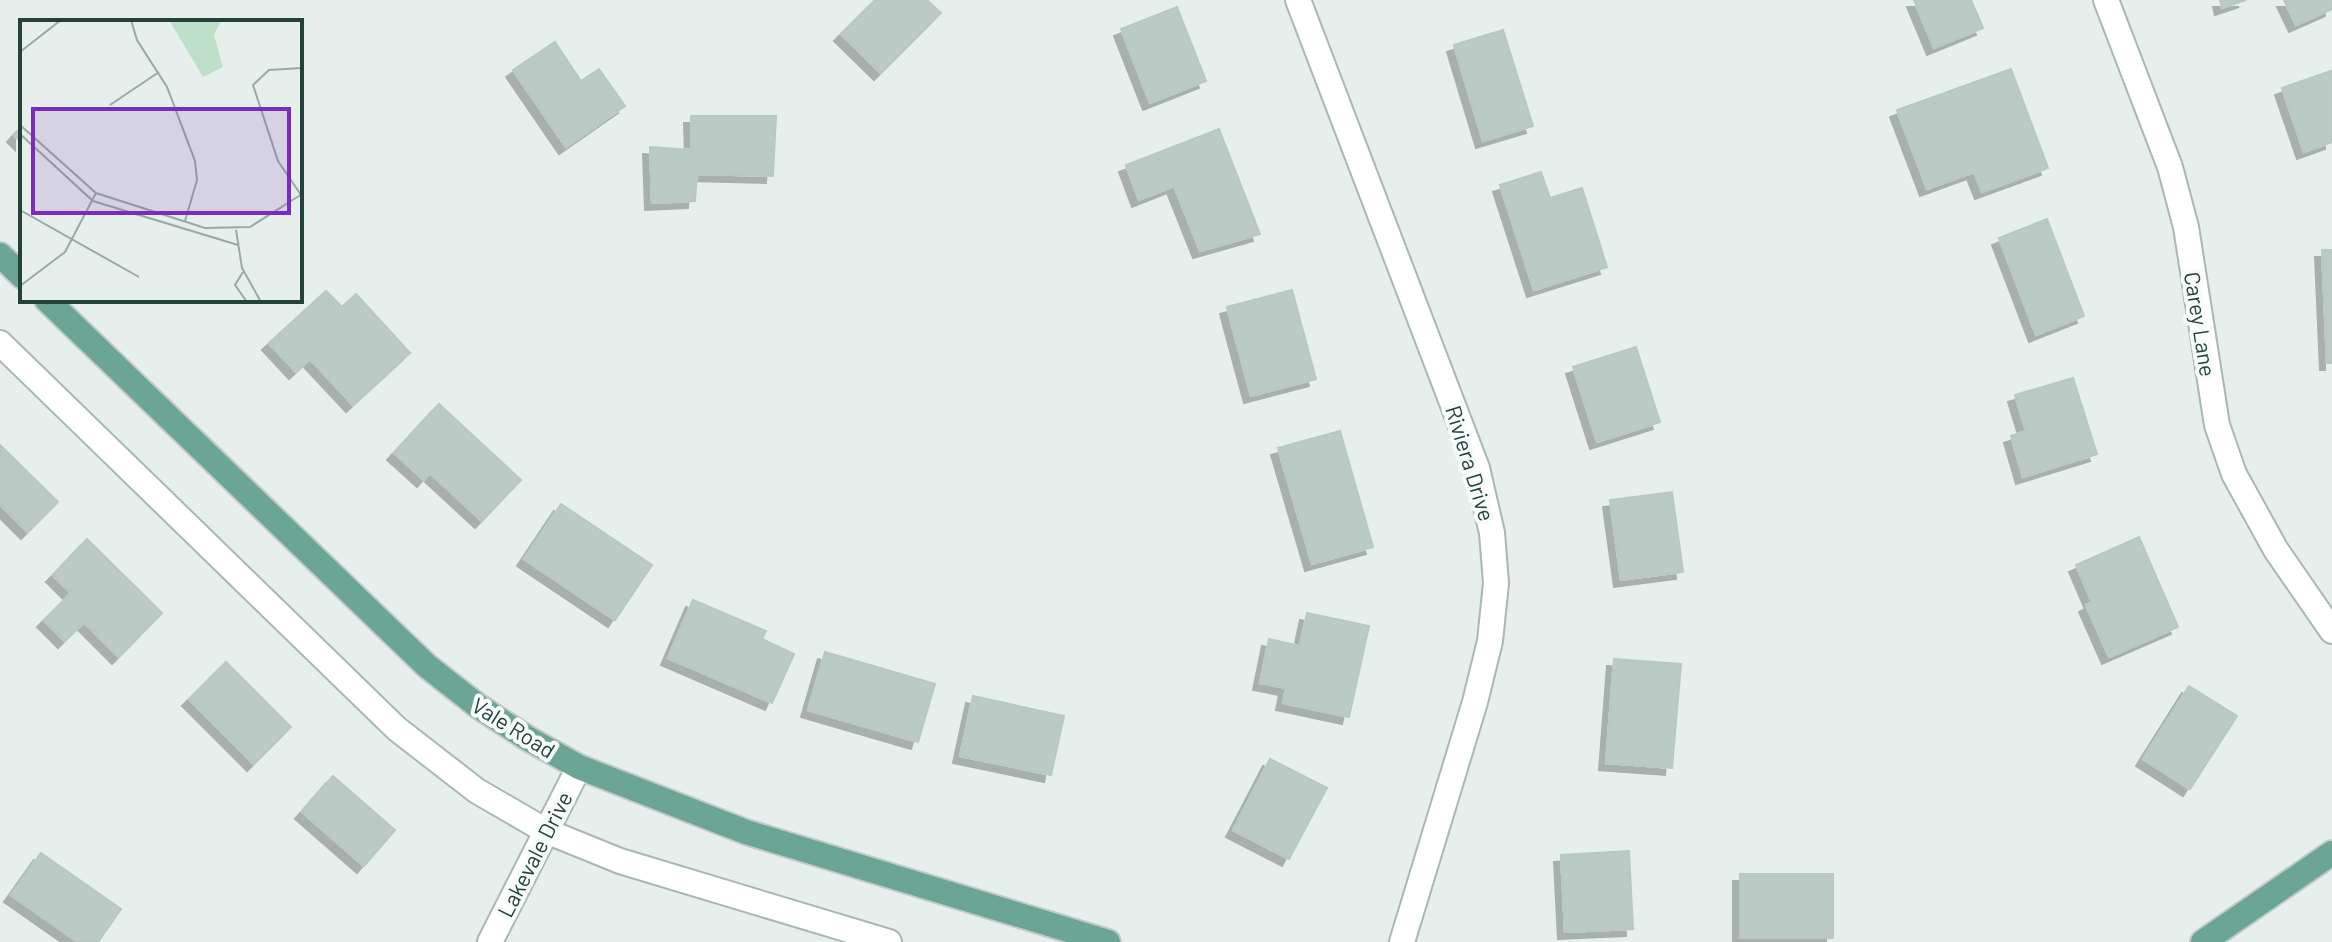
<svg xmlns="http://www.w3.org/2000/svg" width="2332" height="942" viewBox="0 0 2332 942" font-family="Barlow,sans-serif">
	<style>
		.building { fill: #bbcac4; stroke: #b8c9c2; stroke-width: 2; filter: url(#shadow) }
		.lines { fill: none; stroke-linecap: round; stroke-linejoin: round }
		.minor-casing { stroke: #a8b8b2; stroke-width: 28 }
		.major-casing { stroke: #c2cac8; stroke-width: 28 }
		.minor { stroke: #fff; stroke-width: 24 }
		.major { stroke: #6aa596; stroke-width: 24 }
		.labels { text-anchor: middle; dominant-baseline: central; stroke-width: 8; stroke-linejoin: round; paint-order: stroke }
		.street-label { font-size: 22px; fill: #24423a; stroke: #f7fbf9 }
		.inset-road { fill: none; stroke: #98aaa4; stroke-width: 2 }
		.view { fill: #7b2cbf; fill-opacity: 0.15; stroke: #7b2cbf; stroke-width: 4 }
		.inset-edge { fill: none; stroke: #24423a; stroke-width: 4 }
	</style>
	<defs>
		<filter id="shadow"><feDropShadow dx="-7" dy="7" stdDeviation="0" flood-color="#0004"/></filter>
	</defs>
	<rect width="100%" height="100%" fill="#e6efeb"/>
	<!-- building -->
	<g class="building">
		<path d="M 875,0 L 927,0 L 941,13 L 881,73 L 841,34 Z"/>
		<path d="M 1914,0 L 1971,0 L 1983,28 L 1934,48 Z"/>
		<path d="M 2220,0 L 2246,0 L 2222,8 Z"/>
		<path d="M 2284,0 L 2332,0 L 2332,9 L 2296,25 Z"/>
		<path d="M 1177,7 L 1206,81 L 1150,103 L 1121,29 Z"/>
		<path d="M 1503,30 L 1533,126 L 1483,141 L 1454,45 Z"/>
		<path d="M 555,42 L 581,81 L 599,69 L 625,106 L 566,147 L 513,70 Z"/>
		<path d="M 2011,69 L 2048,168 L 1982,192 L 1974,172 L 1927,189 L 1897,110 Z"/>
		<path d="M 2331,71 L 2332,142 L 2304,152 L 2282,88 Z"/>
		<path d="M 691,116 L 776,116 L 773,176 L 697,174 L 695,201 L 652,203 L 650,147 L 692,150 Z"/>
		<path d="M 22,126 L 22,143 L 14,135 Z"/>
		<path d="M 1219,129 L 1260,234 L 1200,251 L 1174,186 L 1139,200 L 1126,165 Z"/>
		<path d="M 1541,172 L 1550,198 L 1582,188 L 1607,267 L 1534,290 L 1500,185 Z"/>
		<path d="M 2047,219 L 2084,316 L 2036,335 L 1999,238 Z"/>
		<path d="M 2322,250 L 2332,250 L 2332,363 L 2327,363 Z"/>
		<path d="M 1292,290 L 1316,379 L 1251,396 L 1227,307 Z"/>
		<path d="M 326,291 L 342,307 L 356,294 L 410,353 L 353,405 L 310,359 L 296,372 L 269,343 Z"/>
		<path d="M 1636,347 L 1660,422 L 1597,442 L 1573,367 Z"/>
		<path d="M 2073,378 L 2097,454 L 2023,477 L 2011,436 L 2026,431 L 2015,395 Z"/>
		<path d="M 439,404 L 521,480 L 482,521 L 430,473 L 424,480 L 394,453 Z"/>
		<path d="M 1340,431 L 1373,547 L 1312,564 L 1278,448 Z"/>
		<path d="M 0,445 L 58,502 L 28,532 L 0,504 Z"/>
		<path d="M 1672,492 L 1683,572 L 1621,580 L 1610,500 Z"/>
		<path d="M 561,504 L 652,565 L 615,620 L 524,559 Z"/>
		<path d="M 2139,537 L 2178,627 L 2109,657 L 2086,605 L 2092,602 L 2076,565 Z"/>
		<path d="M 87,539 L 162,613 L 119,657 L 84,622 L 65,641 L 44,620 L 71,593 L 53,575 Z"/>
		<path d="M 693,600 L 766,631 L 762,639 L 794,654 L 772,703 L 668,658 Z"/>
		<path d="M 1307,613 L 1369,626 L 1349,717 L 1283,703 L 1286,688 L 1260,683 L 1269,639 L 1300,646 Z"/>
		<path d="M 825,652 L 935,684 L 918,742 L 808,710 Z"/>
		<path d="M 1614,659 L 1681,664 L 1672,768 L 1606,763 Z"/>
		<path d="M 226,662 L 291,727 L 254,764 L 189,699 Z"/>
		<path d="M 2189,686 L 2237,716 L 2190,789 L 2143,759 Z"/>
		<path d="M 973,696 L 1064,716 L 1051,775 L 960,756 Z"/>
		<path d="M 1270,759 L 1327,788 L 1289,859 L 1233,830 Z"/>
		<path d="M 333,776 L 395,830 L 364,866 L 302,812 Z"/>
		<path d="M 1629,851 L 1633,929 L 1565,932 L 1561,855 Z"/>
		<path d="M 41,853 L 121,909 L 98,942 L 78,942 L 11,895 Z"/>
		<rect x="1740" y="874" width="93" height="64"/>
	</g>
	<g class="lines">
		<!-- minor casing -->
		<g class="minor-casing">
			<g id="minor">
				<path d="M 1298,0 L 1477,468 L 1492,533 L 1496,583 L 1490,641 L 1475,702 L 1402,942"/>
				<path d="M 2106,0 L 2170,167 L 2186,227 L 2217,425 L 2234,474 L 2276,550 L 2332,631"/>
				<path d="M 0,343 L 397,729 L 477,791 L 546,831 L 620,861 L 889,942"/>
				<path d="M 490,942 L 579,767"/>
			</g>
		</g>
		<!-- major casing -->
		<g class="major-casing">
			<g id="major">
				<path d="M 0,255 L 22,276"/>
				<path d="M 47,300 L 427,666 L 478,706 L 527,738 L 579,767 L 746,832 L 1108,942"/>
				<path d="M 2203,942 L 2332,853"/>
			</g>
		</g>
		<!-- minor -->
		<use href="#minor" class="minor"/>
		<!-- major -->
		<use href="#major" class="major"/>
	</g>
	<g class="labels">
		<!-- street labels -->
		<g class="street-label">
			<text transform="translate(2201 324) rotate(81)">Carey Lane</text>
			<text transform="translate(1471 463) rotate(73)">Riviera Drive</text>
			<text transform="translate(514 727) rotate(32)">Vale Road</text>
			<text transform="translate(534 854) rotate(-63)">Lakevale Drive</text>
		</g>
	</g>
	<!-- overview -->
	<g transform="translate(20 20)">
		<rect width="282" height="282" fill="#e6efeb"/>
		<path d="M 149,0 L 201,0 L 194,15 L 203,47 L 183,57 Z" fill="#bfe0c8"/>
		<path class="inset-road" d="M 111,0 L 117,20 L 147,67 L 175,141 L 177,160 L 165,201M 0,32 L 41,0M 90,85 L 139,52M 0,105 L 76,173 L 185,208 L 230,207 L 282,174M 0,114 L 73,181 L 218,225M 281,175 L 258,141 L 233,65 L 249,50 L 282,48M 0,190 L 119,257M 216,210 L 222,248 L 241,282M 223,252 L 215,265 L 227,282M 0,266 L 45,232 L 76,173"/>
		<path class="view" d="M 13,89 L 269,89 L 269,193 L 13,193 Z"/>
		<rect width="282" height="282" class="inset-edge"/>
	</g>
</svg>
